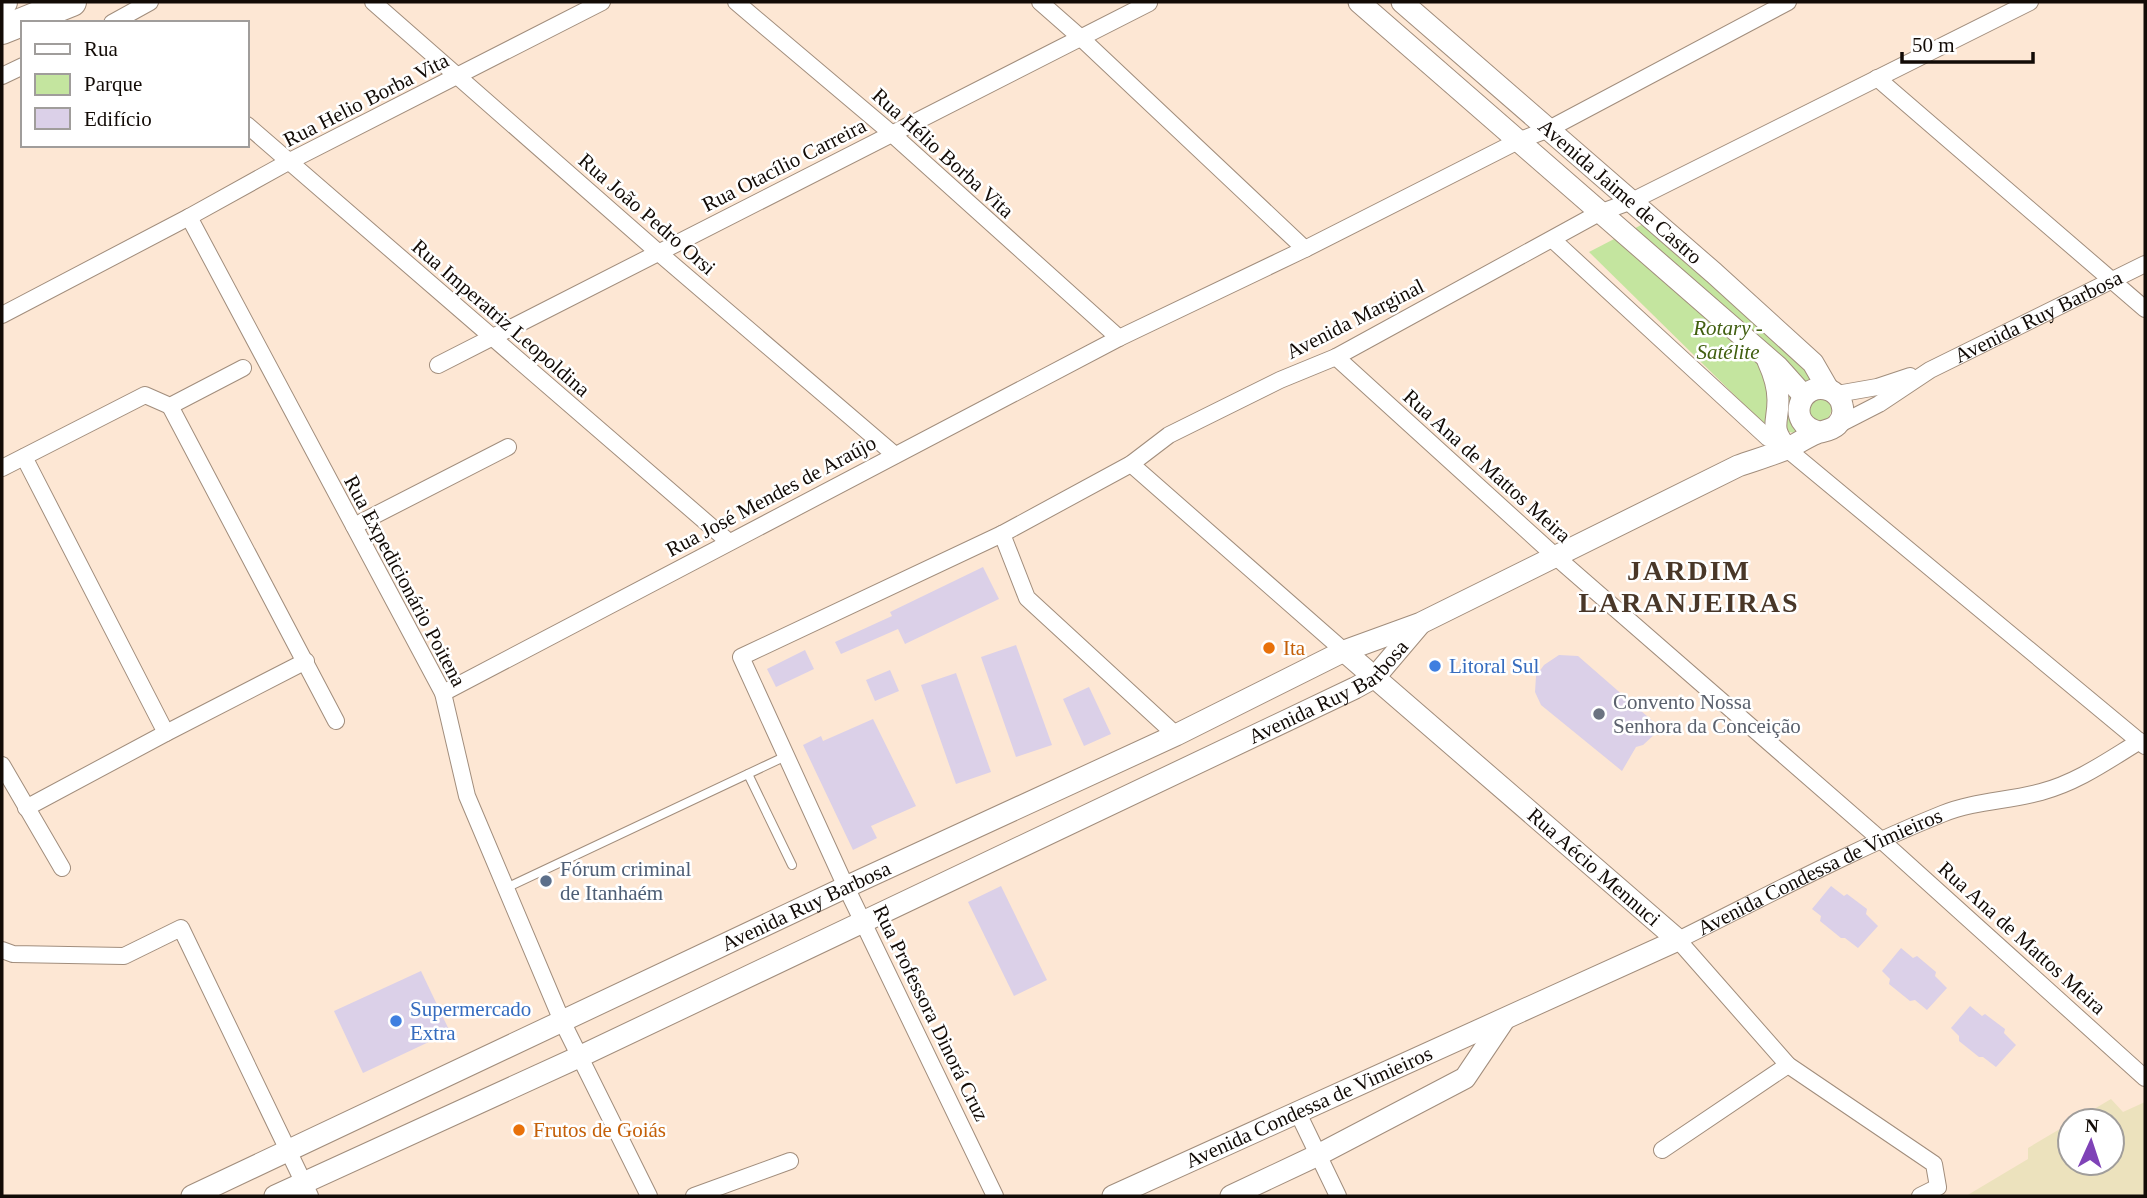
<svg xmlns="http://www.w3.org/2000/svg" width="2147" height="1198" viewBox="0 0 2147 1198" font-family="'Times New Roman',serif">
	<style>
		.green { fill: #c4e59f }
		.sand { fill: #ece2bd }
		.building { fill: #dbd0e8 }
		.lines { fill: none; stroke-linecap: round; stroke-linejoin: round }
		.lane-casing { stroke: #a18d7c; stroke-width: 10 }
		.street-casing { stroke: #a18d7c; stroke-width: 18 }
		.secondary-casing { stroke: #a18d7c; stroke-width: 23 }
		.highway-casing { stroke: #a18d7c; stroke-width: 30 }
		.lane { stroke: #fff; stroke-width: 8 }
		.street { stroke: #fff; stroke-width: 16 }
		.secondary { stroke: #fff; stroke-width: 21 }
		.highway { stroke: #fff; stroke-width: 28 }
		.food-dot { fill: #e8710a; stroke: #fff; stroke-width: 2.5 }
		.shop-dot { fill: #3f7fe0; stroke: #fff; stroke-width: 2.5 }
		.worship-dot { fill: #6b7280; stroke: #fff; stroke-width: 2.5 }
		.service-dot { fill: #5c6f8a; stroke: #fff; stroke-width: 2.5 }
		.labels { text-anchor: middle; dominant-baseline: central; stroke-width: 5; stroke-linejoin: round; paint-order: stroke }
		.street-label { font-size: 21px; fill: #120b06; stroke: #fff }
		.park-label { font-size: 21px; font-style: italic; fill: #415f10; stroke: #fff }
		.food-label { font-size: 21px; fill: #c56008; stroke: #fff; text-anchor: start }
		.shop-label { font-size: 21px; fill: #366cbe; stroke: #fff; text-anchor: start }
		.worship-label { font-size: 21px; fill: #5b616d; stroke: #fff; text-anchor: start }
		.service-label { font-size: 21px; fill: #4e5e75; stroke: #fff; text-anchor: start }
		.district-label { font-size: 28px; font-weight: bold; letter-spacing: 2px; fill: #493728; stroke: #fff }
	</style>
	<rect width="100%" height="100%" fill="#fde7d4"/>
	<!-- green -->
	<path class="green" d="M 1647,222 L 1805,367 L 1834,405 L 1828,419 L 1794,433 L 1767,427 L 1589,252 Z"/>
	<!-- sand -->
	<path class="sand" d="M 2111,1099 L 2123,1112 L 2145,1102 L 2145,1196 L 1966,1196 L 2028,1159 L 2028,1148 L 2070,1123 L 2070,1163 L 2112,1163 L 2112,1121 L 2074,1121 Z"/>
	<!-- building -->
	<g class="building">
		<path d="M 983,567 L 999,599 L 905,644 L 898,629 L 841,654 L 835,642 L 892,616 L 890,612 Z"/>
		<path d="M 1016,645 L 1052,745 L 1016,757 L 981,657 Z"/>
		<path d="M 805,650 L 814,669 L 776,687 L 767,669 Z"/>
		<path d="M 1559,655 L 1578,656 L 1656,724 L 1656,733 L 1643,745 L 1636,747 L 1622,771 L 1541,705 L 1535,692 L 1536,676 L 1544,665 Z"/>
		<path d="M 890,670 L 899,691 L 875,701 L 866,680 Z"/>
		<path d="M 956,673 L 991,772 L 956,784 L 921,685 Z"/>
		<path d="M 1089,687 L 1111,734 L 1084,746 L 1063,699 Z"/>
		<path d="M 873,719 L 916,806 L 871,826 L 877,838 L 853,850 L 803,745 L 821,736 L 823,741 Z"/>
		<path d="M 1001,886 L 1047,980 L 1014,996 L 968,902 Z"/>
		<path d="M 1831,886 L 1844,896 L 1847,894 L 1867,909 L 1866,914 L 1878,926 L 1858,948 L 1845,938 L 1841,938 L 1820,921 L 1821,916 L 1812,909 Z"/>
		<path d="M 1901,948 L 1913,958 L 1917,956 L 1936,972 L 1935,976 L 1947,988 L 1927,1010 L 1915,1000 L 1910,1001 L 1889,984 L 1890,979 L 1882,971 Z"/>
		<path d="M 421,971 L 450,1032 L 363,1073 L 334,1011 Z"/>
		<path d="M 1970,1006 L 1982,1016 L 1985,1014 L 2005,1029 L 2004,1033 L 2016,1045 L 1996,1067 L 1983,1057 L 1979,1057 L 1959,1041 L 1959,1036 L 1951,1028 Z"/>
	</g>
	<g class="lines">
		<!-- lane casing -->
		<g class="lane-casing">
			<g id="lane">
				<path d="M 748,774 L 792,865"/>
				<path d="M 506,888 L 786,756"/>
			</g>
		</g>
		<!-- street casing -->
		<g class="street-casing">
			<g id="street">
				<path d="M 373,2 L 659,253 L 895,455"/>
				<path d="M 736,2 L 891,133 L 1119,338"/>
				<path d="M 1040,2 L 1081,38 L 1305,249"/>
				<path d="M 112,23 L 150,2"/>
				<path d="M 2,76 L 23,66"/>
				<path d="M 1877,78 L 2145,309"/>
				<path d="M 247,125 L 729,542"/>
				<path d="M 189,217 L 443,693 L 467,796 L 562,1021 L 649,1196"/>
				<path d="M 1553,240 L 1768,438"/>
				<path d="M 2,315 L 189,217 L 290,161 L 602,2"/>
				<path d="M 1336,357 L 1555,556 L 1881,840 L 2145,1078"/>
				<path d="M 438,365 L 1149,3"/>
				<path d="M 1837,394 L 1877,387 L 1910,376"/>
				<path d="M 170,406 L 336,721"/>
				<path id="s1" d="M 1838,425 L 1879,404 L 1930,370 L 2145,264"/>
				<path d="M 1787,449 L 2145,746"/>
				<path d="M 24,457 L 166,733"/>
				<path d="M 1131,464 L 1344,651"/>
				<path d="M 2,468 L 145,395 L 170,406 L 243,368"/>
				<path d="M 354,526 L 508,447"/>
				<path d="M 1002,534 L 1027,598 L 1176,735"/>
				<path d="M 443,693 L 1119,338 L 1305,249 L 1518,141 L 1549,129 L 1788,2"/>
				<path d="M 2,765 L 62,868"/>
				<path d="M 26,808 L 166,733 L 306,661"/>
				<path d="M 2,950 L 13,954 L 124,956 L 181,928 L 310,1196"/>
				<path d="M 1297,1111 L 1338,1196"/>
				<path d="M 1662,1150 L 1788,1065"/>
				<path d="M 694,1196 L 790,1161"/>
				<path d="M 995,1196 L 846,887 L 741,657 L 1002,534 L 1131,464 L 1169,435 L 1280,380 L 1336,357 L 1599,213 L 1632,201 L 2030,2"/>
				<path id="s2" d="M 1920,1196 L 1938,1187 L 1934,1164 L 1788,1065 L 1678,940 C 1765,897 1852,850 1942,814 C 1974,801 2008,801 2041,792 C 2078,782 2107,761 2140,741"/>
			</g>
		</g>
		<!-- secondary casing -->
		<g class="secondary-casing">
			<g id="secondary">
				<path d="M 1359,2 L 1778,367 L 1804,396"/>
				<path id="s3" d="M 1402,2 L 1714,273 L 1813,363 L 1828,389"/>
				<path d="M 1768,361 C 1774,374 1778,387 1778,400 C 1778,425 1769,426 1787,449"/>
				<path id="s4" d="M 192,1196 L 846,887 L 1176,735 L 1344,651 L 1421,623 L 1738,466 C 1755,460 1772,455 1789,448 C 1798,443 1807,437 1817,433 C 1824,431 1832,430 1837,425 C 1842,420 1844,412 1842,405 C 1841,399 1835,392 1829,390 C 1800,380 1784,424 1819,432"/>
				<path id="s5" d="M 275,1196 L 581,1056 L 1355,688 L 1375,677 L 1420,624"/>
				<path id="s6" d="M 1113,1196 C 1301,1109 1490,1027 1678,940 L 1344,651"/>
				<path d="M 1231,1196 L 1318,1155 L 1465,1078 L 1504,1020"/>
			</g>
		</g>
		<!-- highway casing -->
		<g class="highway-casing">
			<g id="highway">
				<path d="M 2,3 L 3,2"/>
				<path d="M 2,30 L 72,2"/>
			</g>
		</g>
		<!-- lane -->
		<use href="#lane" class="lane"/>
		<!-- street -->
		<use href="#street" class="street"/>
		<!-- secondary -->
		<use href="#secondary" class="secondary"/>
		<!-- highway -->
		<use href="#highway" class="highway"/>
	</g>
	<!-- markers -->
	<g class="food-dot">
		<circle cx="1269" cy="648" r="7"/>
		<circle cx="519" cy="1130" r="7"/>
	</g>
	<g class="shop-dot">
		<circle cx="1435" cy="666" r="7"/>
		<circle cx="396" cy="1021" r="7"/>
	</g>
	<circle class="worship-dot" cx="1599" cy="714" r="7"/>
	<circle class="service-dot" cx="546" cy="881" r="7"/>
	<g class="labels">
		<!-- street labels -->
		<g class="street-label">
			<text transform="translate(366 100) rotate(-27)">Rua Helio Borba Vita</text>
			<text transform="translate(943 153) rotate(42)">Rua Hélio Borba Vita</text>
			<text transform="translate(784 165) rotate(-27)">Rua Otacílio Carreira</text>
			<text stroke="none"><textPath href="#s3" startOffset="289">Avenida Jaime de Castro</textPath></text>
			<text transform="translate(647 214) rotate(41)">Rua João Pedro Orsi</text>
			<text stroke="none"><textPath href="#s1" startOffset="228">Avenida Ruy Barbosa</textPath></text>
			<text transform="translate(501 318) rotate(41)">Rua Imperatriz Leopoldina</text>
			<text transform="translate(1355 319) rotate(-27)">Avenida Marginal</text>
			<text transform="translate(1487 466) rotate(42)">Rua Ana de Mattos Meira</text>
			<text transform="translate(771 496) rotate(-28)">Rua José Mendes de Araújo</text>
			<text transform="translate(405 581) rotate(62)">Rua Expedicionário Poitena</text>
			<text stroke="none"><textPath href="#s5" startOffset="1169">Avenida Ruy Barbosa</textPath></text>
			<text transform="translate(1594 867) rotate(41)">Rua Aécio Mennuci</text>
			<text stroke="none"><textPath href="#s2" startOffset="544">Avenida Condessa de Vimieiros</textPath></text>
			<text stroke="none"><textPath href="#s4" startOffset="679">Avenida Ruy Barbosa</textPath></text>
			<text transform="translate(2022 938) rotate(42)">Rua Ana de Mattos Meira</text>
			<text transform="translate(931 1013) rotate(64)">Rua Professora Dinorá Cruz</text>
			<text stroke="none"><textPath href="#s6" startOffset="215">Avenida Condessa de Vimieiros</textPath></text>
		</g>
		<!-- park labels -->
		<g class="park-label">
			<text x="1728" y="328">Rotary -<tspan x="1728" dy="24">Satélite</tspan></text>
		</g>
		<!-- food labels -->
		<g class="food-label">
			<text x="1283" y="648">Ita</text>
			<text x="533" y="1130">Frutos de Goiás</text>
		</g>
		<!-- shop labels -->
		<g class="shop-label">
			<text x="1449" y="666">Litoral Sul</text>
			<text x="410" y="1009">Supermercado<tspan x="410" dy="24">Extra</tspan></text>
		</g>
		<!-- worship labels -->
		<g class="worship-label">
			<text x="1613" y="702">Convento Nossa<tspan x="1613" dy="24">Senhora da Conceição</tspan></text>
		</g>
		<!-- service labels -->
		<g class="service-label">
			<text x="560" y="869">Fórum criminal<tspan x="560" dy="24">de Itanhaém</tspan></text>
		</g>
		<!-- district labels -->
		<g class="district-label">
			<text x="1689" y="570">JARDIM<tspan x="1689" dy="32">LARANJEIRAS</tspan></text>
		</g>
	</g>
	<!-- border -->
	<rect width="2147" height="1198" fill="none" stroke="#120b06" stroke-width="7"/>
	<!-- legend -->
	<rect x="21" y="21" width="228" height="126" fill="#ffffff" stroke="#a09d9b" stroke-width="2"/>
	<rect x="35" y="44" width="35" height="10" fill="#ffffff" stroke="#a09d9b" stroke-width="2"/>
	<text x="84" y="56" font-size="21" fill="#120b06">Rua</text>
	<rect x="35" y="74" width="35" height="21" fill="#c4e59f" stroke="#a09d9b" stroke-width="2"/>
	<text x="84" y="91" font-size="21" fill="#120b06">Parque</text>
	<rect x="35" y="108" width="35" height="21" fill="#dbd0e8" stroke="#a09d9b" stroke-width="2"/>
	<text x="84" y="126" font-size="21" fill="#120b06">Edifício</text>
	<!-- north arrow -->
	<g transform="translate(2091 1142) rotate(3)"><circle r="33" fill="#ffffff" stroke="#a09d9b" stroke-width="2"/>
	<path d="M0-5L12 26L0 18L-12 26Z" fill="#7f42b7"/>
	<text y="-10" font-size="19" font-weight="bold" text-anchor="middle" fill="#120b06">N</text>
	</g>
	<!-- scale -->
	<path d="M1902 52v10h131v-10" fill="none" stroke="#120b06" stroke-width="3.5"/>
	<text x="1912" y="52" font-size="21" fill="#120b06" stroke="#ffffff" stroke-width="5" paint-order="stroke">50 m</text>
</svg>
